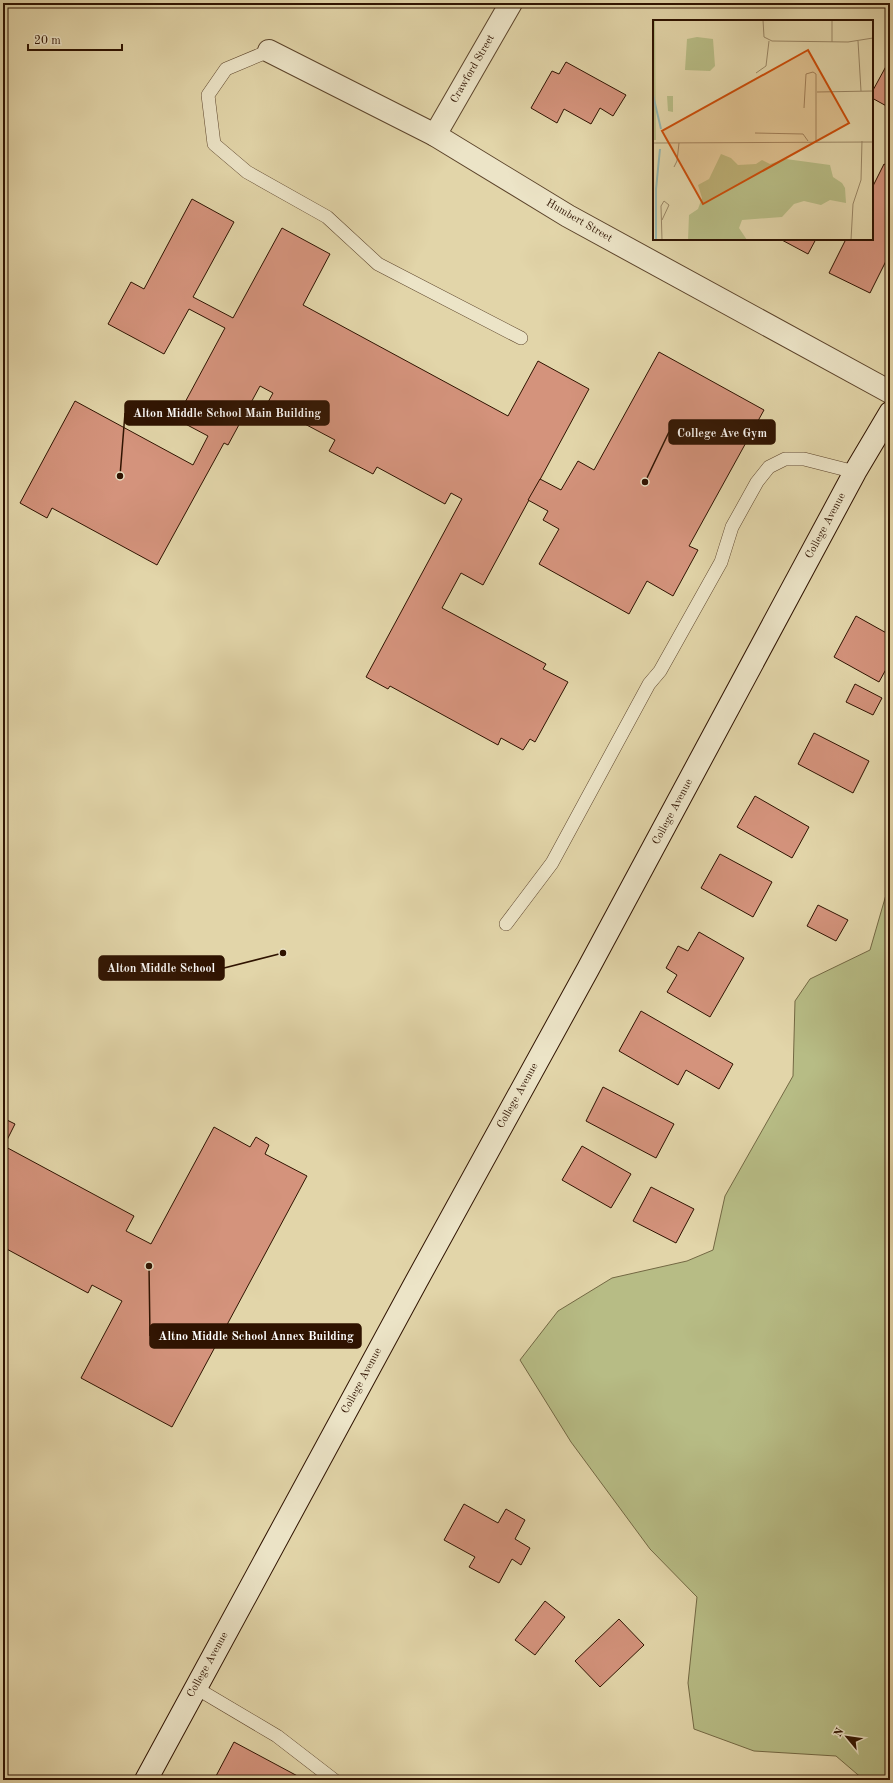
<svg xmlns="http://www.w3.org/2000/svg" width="893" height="1783" viewBox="0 0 893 1783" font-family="'Old Standard TT',serif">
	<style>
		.green { fill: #b7bc85; stroke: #736843 }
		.building { fill: #d4937c; stroke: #2f1301 }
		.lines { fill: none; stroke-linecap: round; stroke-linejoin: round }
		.service-casing { stroke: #5c442b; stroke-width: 14 }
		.minor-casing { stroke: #5c442b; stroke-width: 24 }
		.secondary-casing { stroke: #2f1301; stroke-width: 24 }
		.service { stroke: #ece4c7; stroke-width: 13 }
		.minor { stroke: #ece4c7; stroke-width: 22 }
		.secondary { stroke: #ece4c7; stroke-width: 22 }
		.labels { text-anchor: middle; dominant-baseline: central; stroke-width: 3; stroke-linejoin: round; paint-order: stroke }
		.street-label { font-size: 11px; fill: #2f1301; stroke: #ece4c7 }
		.inset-river { fill: none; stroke: #96b7b0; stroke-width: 2 }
		.inset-road { fill: none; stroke: #9a8766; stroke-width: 1 }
		.view { fill: #cc4e0a; fill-opacity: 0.15; stroke: #cc4e0a; stroke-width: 2 }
		.inset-edge { fill: none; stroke: #2f1301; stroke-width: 2 }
		.leader { fill: none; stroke: #2f1301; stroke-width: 1.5 }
		.callout-dot { fill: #2f1301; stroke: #ece4c7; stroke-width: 1.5 }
		.callout { fill: #2f1301; stroke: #2f1301; stroke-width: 1.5 }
		.callout-label { font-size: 12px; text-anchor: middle; font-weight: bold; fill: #fff }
	</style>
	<rect width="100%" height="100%" fill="#e2d5a9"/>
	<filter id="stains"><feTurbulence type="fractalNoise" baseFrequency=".005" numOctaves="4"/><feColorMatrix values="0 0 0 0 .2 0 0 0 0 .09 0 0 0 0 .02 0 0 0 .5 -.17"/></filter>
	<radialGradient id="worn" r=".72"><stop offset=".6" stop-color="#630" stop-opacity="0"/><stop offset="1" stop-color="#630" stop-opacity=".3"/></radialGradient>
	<!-- green -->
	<path class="green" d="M 890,881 L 890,1780 L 864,1780 L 836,1756 L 754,1751 L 694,1729 L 688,1683 L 697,1597 L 650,1549 L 571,1442 L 520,1360 L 558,1311 L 612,1278 L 687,1261 L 713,1250 L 725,1196 L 793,1076 L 795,1001 L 810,979 L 870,950 Z"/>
	<!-- building -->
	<g class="building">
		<path d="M 890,59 L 890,108 L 872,98 L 872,92 Z"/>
		<path d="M 566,62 L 626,95 L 613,116 L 600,108 L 591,124 L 564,109 L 557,123 L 531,108 L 552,71 L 559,74 Z"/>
		<path d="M 884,164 L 890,167 L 890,253 L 870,293 L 829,273 L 846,239 L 872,239 L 872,188 Z"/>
		<path d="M 192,199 L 234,222 L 193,297 L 233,318 L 282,228 L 330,254 L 303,305 L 508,416 L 538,361 L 589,389 L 483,585 L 461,573 L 442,608 L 546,664 L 543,669 L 568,682 L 535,742 L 530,739 L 523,750 L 501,738 L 498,745 L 390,686 L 388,689 L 366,677 L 462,499 L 451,493 L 445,504 L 377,467 L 373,474 L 329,451 L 335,440 L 267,404 L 273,393 L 260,386 L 228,445 L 224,443 L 157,565 L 52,508 L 47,518 L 20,503 L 75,401 L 193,465 L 208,436 L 176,419 L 225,328 L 189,309 L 164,354 L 108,324 L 131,282 L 144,289 Z"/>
		<path d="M 780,239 L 816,239 L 808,254 Z"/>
		<path d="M 659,352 L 764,410 L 689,546 L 698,550 L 673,596 L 647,581 L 629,614 L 539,564 L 559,529 L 543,520 L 548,511 L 528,500 L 540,479 L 561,490 L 578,461 L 594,470 Z"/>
		<path d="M 856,616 L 890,635 L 890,662 L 879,682 L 834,657 Z"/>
		<path d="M 855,684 L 882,698 L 873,715 L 846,702 Z"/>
		<path d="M 814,733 L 869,761 L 853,793 L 798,764 Z"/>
		<path d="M 755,796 L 809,827 L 792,858 L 737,827 Z"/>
		<path d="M 720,854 L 772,882 L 753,917 L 701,888 Z"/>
		<path d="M 818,905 L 848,920 L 836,941 L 807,926 Z"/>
		<path d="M 699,932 L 744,958 L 710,1017 L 667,992 L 677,975 L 666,968 L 678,946 L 688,951 Z"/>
		<path d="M 641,1011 L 733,1064 L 719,1089 L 686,1070 L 678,1085 L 619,1051 Z"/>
		<path d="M 603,1087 L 674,1124 L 656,1158 L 586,1121 Z"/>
		<path d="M 3,1118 L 15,1124 L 4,1146 L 134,1216 L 126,1231 L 151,1244 L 214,1127 L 250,1147 L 256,1137 L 269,1145 L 265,1154 L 307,1176 L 172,1427 L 81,1378 L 122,1301 L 92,1285 L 88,1293 L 3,1247 Z"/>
		<path d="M 582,1146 L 631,1174 L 611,1208 L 562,1180 Z"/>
		<path d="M 651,1187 L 694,1209 L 676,1243 L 633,1221 Z"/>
		<path d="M 464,1504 L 498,1523 L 506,1509 L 525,1520 L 515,1539 L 530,1548 L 521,1565 L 512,1559 L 499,1583 L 469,1567 L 475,1557 L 444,1540 Z"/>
		<path d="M 545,1601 L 565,1617 L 535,1655 L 515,1640 Z"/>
		<path d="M 619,1619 L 644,1645 L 600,1687 L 575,1661 Z"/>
		<path d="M 234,1742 L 305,1780 L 224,1780 L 216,1776 Z"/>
	</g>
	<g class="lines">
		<!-- service casing -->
		<g class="service-casing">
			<g id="service">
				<path d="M 269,51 L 226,69 L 208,95 L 214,144 L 247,172 L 327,217 L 378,264 L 521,338"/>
				<path d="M 506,924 L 552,863 L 649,684 L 660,671 L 721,562 L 732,527 L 757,482 L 769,467 L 785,459 L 804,459 L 855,472"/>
				<path d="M 196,1688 L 277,1736 L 334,1780"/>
			</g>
		</g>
		<!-- minor casing -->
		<g class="minor-casing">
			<g id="minor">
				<path d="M 269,51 L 435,135 L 568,216 L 890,392"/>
				<path d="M 435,135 L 511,3"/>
			</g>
		</g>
		<!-- secondary casing -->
		<g class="secondary-casing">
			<path id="secondary" d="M 146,1780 L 416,1282 L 588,969 L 855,472 L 890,413"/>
		</g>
		<!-- service -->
		<use href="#service" class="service"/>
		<!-- minor -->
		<use href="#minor" class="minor"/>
		<!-- secondary -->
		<use href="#secondary" class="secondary"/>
	</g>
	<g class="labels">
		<!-- street labels -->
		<g class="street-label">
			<text transform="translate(473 69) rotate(-60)">Crawford Street</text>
			<text transform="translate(579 221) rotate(30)">Humbert Street</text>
			<text transform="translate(826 526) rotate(-62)">College Avenue</text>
			<text transform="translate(673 812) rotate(-62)">College Avenue</text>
			<text transform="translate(518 1096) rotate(-61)">College Avenue</text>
			<text transform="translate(362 1381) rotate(-62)">College Avenue</text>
			<text transform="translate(208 1665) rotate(-61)">College Avenue</text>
		</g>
	</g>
	<!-- overview -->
	<g transform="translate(653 20)">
		<rect width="220" height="220" fill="#e2d5a9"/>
		<path d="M 0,0 L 2,0 L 3,120 L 0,120 ZM 44,17 L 60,19 L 62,46 L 57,51 L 32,50 L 34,19 ZM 14,76 L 20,76 L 20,92 L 15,91 ZM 68,134 L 78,138 L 85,145 L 103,144 L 109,140 L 117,144 L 133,139 L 177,145 L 180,157 L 189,163 L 192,168 L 193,183 L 177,180 L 168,185 L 151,181 L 141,184 L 129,197 L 89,200 L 86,208 L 94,220 L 35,220 L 36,195 L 45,189 L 49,178 L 45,165 L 56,159 Z" fill="#b7bc85"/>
		<path class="inset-river" d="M 0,75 L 8,109M 3,220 L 3,169 L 7,129"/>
		<path class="inset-road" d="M 110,0 L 111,17 L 119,21 L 195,22 L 220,18M 179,0 L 179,22M 205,21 L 208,71M 103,53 L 113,46 L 116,21M 164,72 L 220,71M 151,88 L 153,54 L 160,52 L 163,54 L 163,122M 102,113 L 150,114 L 155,121M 0,123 L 220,122M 21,147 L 24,141 L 26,123M 9,220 L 8,186 L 11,181 L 16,185 L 9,200M 198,220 L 200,184 L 208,160 L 209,121"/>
		<path class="view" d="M 155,30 L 196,103 L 50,184 L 9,111 Z"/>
		<rect width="220" height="220" class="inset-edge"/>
	</g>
	<!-- callouts -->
	<path class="leader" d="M120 476L125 413M645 482L669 432M283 953L224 968M149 1266L150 1336"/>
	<g class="callout-dot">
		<circle cx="120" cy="476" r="4"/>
		<circle cx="645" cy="482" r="4"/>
		<circle cx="283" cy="953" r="4"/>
		<circle cx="149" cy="1266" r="4"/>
	</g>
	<g class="callout">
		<rect x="125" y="401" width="204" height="24" rx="4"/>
		<rect x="669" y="420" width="106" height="24" rx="4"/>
		<rect x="99" y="956" width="125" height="24" rx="4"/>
		<rect x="150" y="1324" width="211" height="24" rx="4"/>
	</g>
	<g class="callout-label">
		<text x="227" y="417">Alton Middle School Main Building</text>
		<text x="722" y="437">College Ave Gym</text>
		<text x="161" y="972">Alton Middle School</text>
		<text x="256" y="1340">Altno Middle School Annex Building</text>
	</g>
	<!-- margin -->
	<rect width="893" height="1783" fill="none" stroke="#e2d5a9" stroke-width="16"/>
	<rect x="4" y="4" width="885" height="1775" fill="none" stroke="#2f1301" stroke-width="2"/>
	<rect x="8" y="8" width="877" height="1767" fill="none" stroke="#2f1301"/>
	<!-- north arrow -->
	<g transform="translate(847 1737) rotate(299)" stroke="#ece4c7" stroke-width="3" paint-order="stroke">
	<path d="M0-3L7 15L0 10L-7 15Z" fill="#2f1301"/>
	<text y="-6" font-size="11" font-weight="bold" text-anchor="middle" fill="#2f1301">N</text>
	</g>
	<!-- scale -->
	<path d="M28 44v6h94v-6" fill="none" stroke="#2f1301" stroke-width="2"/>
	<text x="34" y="44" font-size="12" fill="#2f1301" stroke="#ece4c7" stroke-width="3" paint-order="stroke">20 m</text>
	<rect width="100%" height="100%" filter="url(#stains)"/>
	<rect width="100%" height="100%" fill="url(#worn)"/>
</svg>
